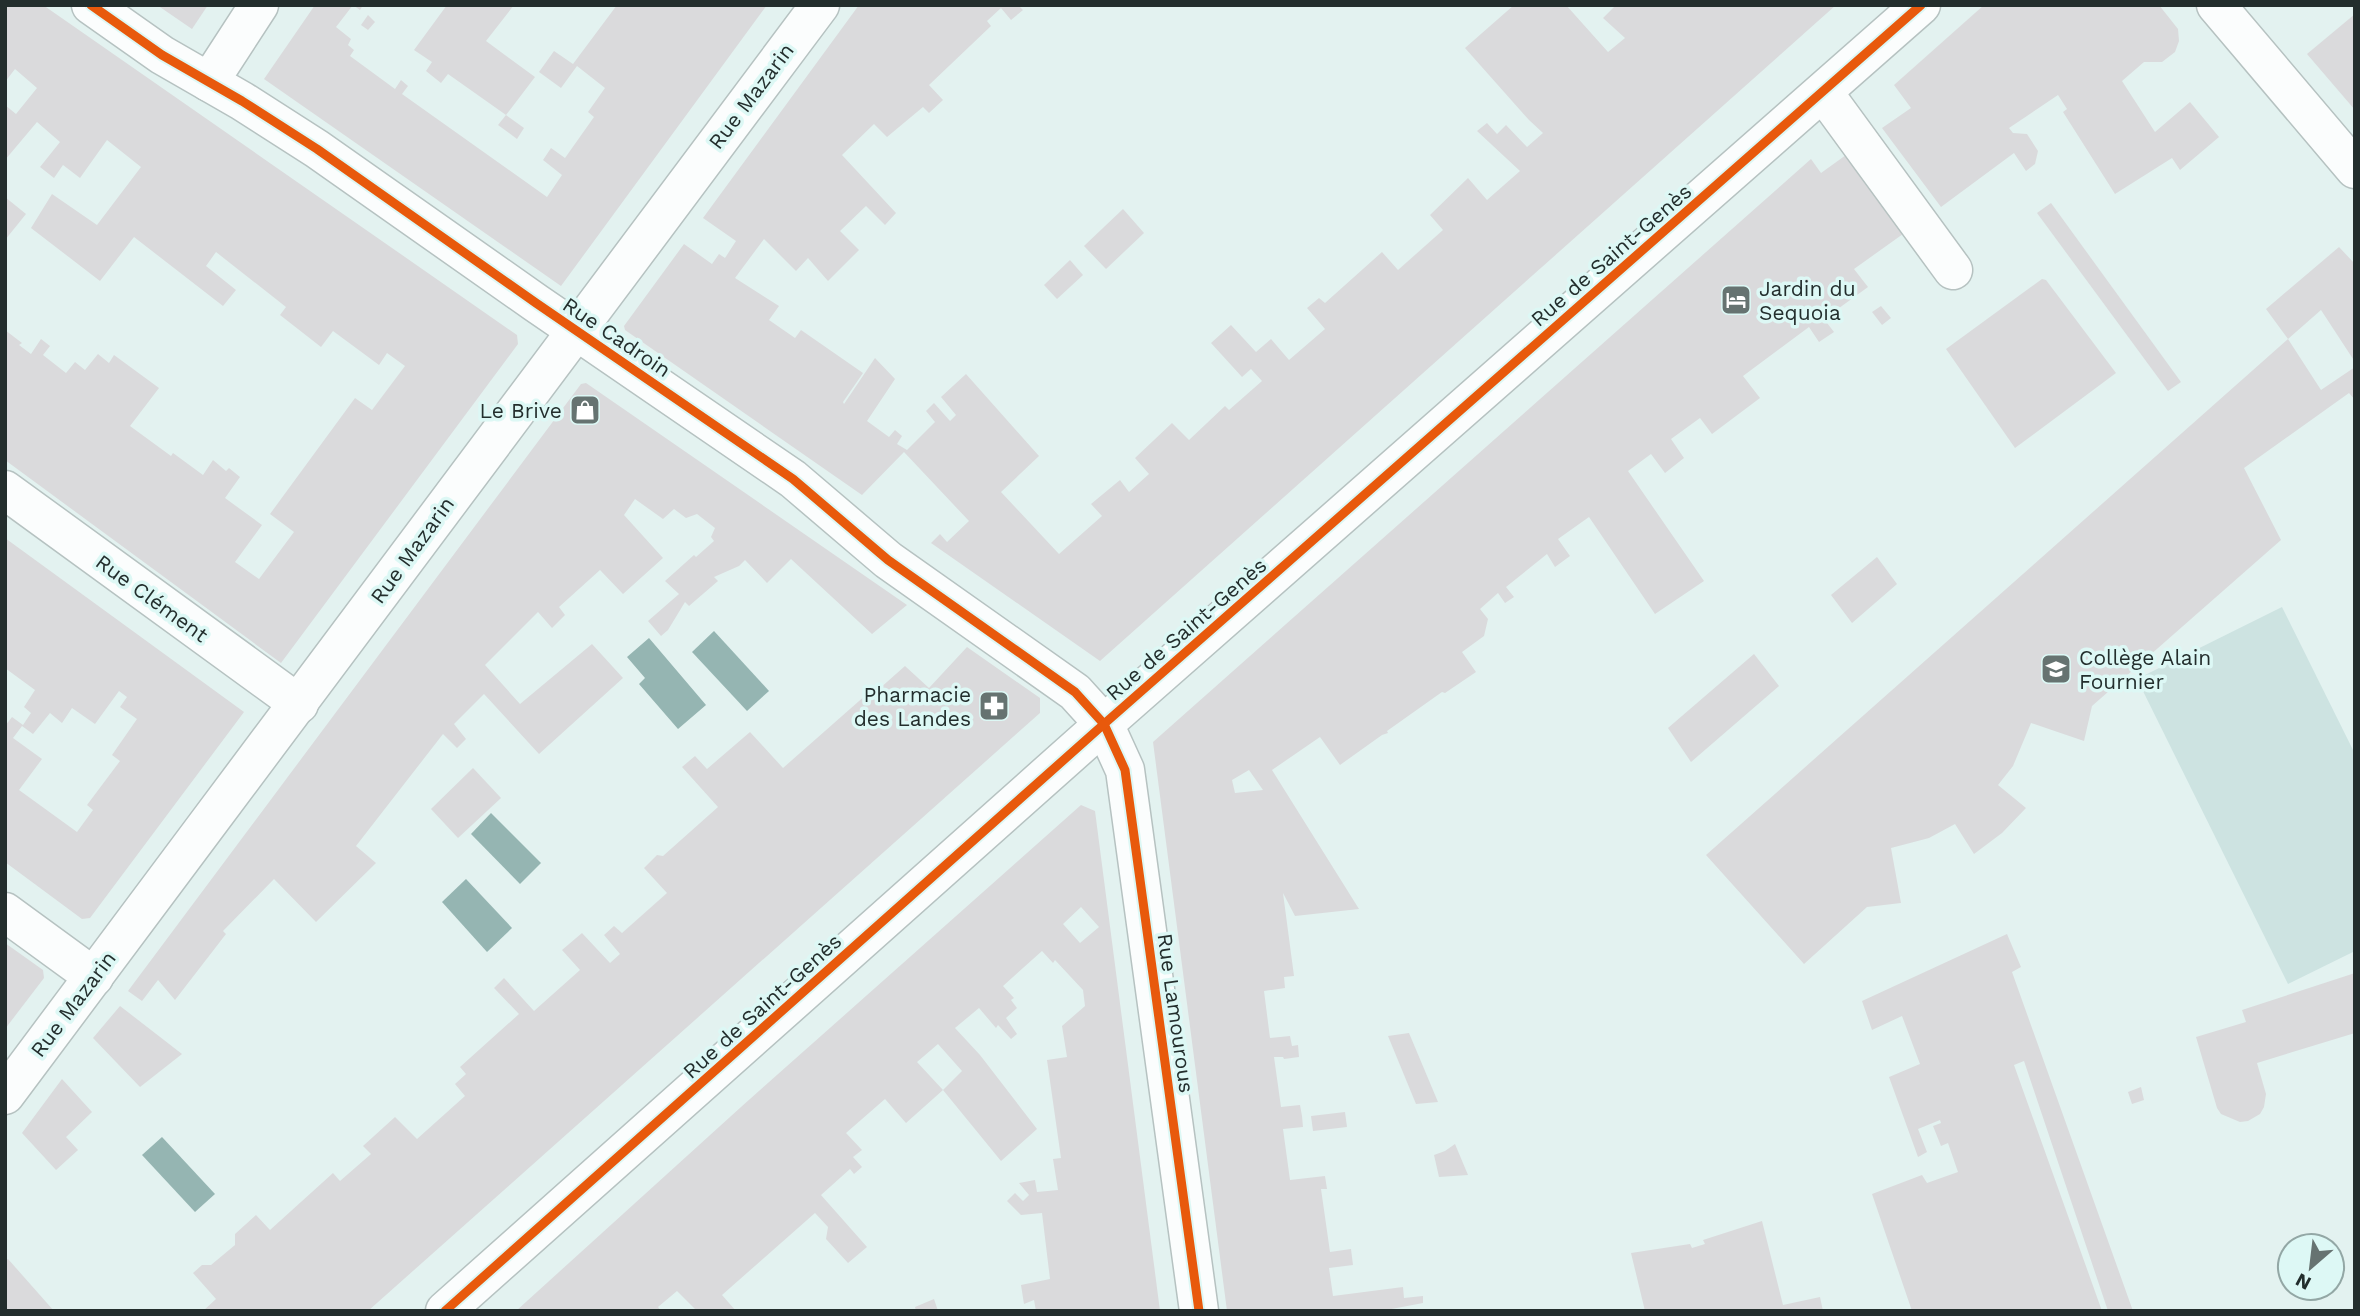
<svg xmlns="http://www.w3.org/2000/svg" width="2360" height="1316" viewBox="0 0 2360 1316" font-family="'Work Sans',sans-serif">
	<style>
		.green { fill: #cde3e1 }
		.water { fill: #95b5b2 }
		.building { fill: #dadadc; fill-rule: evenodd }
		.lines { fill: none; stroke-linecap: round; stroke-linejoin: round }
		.minor-casing { stroke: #b6c2c1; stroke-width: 41 }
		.minor { stroke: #fbfdfd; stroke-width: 38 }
		.cycleway-casing { stroke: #ddf8f5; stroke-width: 13 }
		.cycleway { stroke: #e8590c; stroke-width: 9 }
		.labels { text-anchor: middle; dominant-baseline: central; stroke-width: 7; stroke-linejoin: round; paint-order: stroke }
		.street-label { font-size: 21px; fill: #232e2d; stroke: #ddf8f5 }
		.poi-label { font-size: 21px; fill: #232e2d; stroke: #ddf8f5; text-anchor: start }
	</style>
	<rect width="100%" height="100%" fill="#e3f2f0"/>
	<!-- green -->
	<path class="green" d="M 2282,607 L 2355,754 L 2355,951 L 2288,984 L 2137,679 Z"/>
	<!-- water -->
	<g class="water">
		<path d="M 714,631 L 769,691 L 747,711 L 692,652 Z"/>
		<path d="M 649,638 L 706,705 L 678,729 L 639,684 L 645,678 L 627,657 Z"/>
		<path d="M 491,813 L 541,863 L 520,884 L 471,834 Z"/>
		<path d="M 466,879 L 512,928 L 487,952 L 442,902 Z"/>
		<path d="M 162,1137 L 215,1194 L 195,1212 L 142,1155 Z"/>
	</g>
	<!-- building -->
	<g class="building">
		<path d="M 5,5 L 43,5 L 517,335 L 518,344 L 281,663 L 5,460 L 5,330 L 22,343 L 19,345 L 31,354 L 41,339 L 50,346 L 43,355 L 66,373 L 75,362 L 85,370 L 98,354 L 109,363 L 114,355 L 159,388 L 130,426 L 171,456 L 173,453 L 203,475 L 213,460 L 226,471 L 229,468 L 240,477 L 225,498 L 262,525 L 235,562 L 259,579 L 294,532 L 270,514 L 355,398 L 372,410 L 405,366 L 387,353 L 379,365 L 333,331 L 321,347 L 280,315 L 286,307 L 216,252 L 206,266 L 236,290 L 223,306 L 134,237 L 100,281 L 31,228 L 52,194 L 97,225 L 141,167 L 107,140 L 80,178 L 63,165 L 54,178 L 40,167 L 60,142 L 37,122 L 5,160 L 5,105 L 16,114 L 37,88 L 15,69 L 5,82 Z"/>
		<path d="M 157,5 L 208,5 L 192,29 Z"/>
		<path d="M 315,5 L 363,5 L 360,10 L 353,5 L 336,27 L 351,39 L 348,45 L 354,50 L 350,56 L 395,89 L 401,80 L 408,86 L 402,94 L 547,197 L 562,175 L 543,160 L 551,148 L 565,158 L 594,117 L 588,112 L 605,88 L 577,66 L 561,88 L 539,72 L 554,51 L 573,64 L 617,5 L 767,5 L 561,286 L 264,79 Z"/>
		<path d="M 447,5 L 514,5 L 486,41 L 535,77 L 506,115 L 448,74 L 441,83 L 426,71 L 432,62 L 414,50 Z"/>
		<path d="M 859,5 L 1018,5 L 1023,10 L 1011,20 L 1001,8 L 987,21 L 991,26 L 929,85 L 943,100 L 929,113 L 923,107 L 887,137 L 874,124 L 842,155 L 896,213 L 885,225 L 866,206 L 840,231 L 859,250 L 828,281 L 808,258 L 796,271 L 764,239 L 735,278 L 779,306 L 769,320 L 795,338 L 801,330 L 863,373 L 843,402 L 844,404 L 875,358 L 895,379 L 867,421 L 889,437 L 895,430 L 902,436 L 897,444 L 907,450 L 935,422 L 926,411 L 934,403 L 950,421 L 956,415 L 941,397 L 966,374 L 1039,456 L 1001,492 L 1059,554 L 1102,516 L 1091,504 L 1120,480 L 1129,492 L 1149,474 L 1135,458 L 1172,423 L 1189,440 L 1225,406 L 1229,410 L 1262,381 L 1251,369 L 1242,377 L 1211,343 L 1231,325 L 1256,352 L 1271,339 L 1289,360 L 1325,329 L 1307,308 L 1319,298 L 1325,303 L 1382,252 L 1398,270 L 1443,230 L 1430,215 L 1468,178 L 1487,200 L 1520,171 L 1477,131 L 1487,123 L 1497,134 L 1506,125 L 1527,147 L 1543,133 L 1529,120 L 1465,48 L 1514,5 L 1566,5 L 1608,52 L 1625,38 L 1603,18 L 1616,5 L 1836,5 L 1100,661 L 931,543 L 940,534 L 947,542 L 969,521 L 904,452 L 862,495 L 625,330 L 624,326 L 684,244 L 712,264 L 719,254 L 725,258 L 736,241 L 703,218 Z"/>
		<path d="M 1984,5 L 2159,5 L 2178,29 L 2179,41 L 2175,52 L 2162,62 L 2144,62 L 2122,81 L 2155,132 L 2190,102 L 2219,137 L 2180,170 L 2172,158 L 2115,194 L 2063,112 L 2067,109 L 2058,95 L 2009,128 L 2013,133 L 2027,134 L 2038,151 L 2035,164 L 2026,171 L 2014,153 L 1941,207 L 1882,128 L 1911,108 L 1894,85 Z"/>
		<path d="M 2355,14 L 2355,110 L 2307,54 Z"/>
		<path d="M 368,15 L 375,22 L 368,30 L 361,25 Z"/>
		<path d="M 506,115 L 524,128 L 517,139 L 498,125 Z"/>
		<path d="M 1846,155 L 1903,234 L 1854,269 L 1868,287 L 1824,319 L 1834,332 L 1819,342 L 1809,327 L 1743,376 L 1760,398 L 1712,434 L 1700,418 L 1671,439 L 1684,458 L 1665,473 L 1651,454 L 1628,471 L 1704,581 L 1655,614 L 1589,517 L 1558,539 L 1570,556 L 1555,567 L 1547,554 L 1506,587 L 1514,597 L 1505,603 L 1498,593 L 1480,609 L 1488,619 L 1484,636 L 1462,652 L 1476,672 L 1445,693 L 1442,692 L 1387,731 L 1388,733 L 1382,735 L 1340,765 L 1320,737 L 1272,770 L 1359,909 L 1295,916 L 1283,893 L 1294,976 L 1284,977 L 1285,988 L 1264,991 L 1270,1038 L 1290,1036 L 1292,1046 L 1298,1045 L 1299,1057 L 1284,1059 L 1283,1057 L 1274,1057 L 1281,1107 L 1300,1105 L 1302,1116 L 1303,1127 L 1283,1129 L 1290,1180 L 1325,1176 L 1327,1189 L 1321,1189 L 1330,1252 L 1351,1249 L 1353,1265 L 1329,1268 L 1333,1296 L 1403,1287 L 1404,1298 L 1423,1296 L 1423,1303 L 1381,1311 L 1227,1311 L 1153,742 L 1811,159 L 1821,173 ZM 1249,770 L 1263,790 L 1235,793 L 1232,780 Z"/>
		<path d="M 5,197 L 26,214 L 5,240 Z"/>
		<path d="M 2051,203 L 2181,382 L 2168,391 L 2037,213 Z"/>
		<path d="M 1123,209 L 1144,233 L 1106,269 L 1084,246 Z"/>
		<path d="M 2339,247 L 2355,264 L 2355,362 L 2321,310 L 2288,339 L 2266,309 Z"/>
		<path d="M 1070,260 L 1083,275 L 1057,299 L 1044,285 Z"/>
		<path d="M 2042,279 L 2046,280 L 2116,373 L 2015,448 L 1946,349 Z"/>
		<path d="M 1881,306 L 1891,318 L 1882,325 L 1872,312 Z"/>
		<path d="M 2288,339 L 2321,390 L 2355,367 L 2355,400 L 2349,393 L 2244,468 L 2281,540 L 2092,706 L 2084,741 L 2031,723 L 2013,766 L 1998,785 L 2026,808 L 2002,833 L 1974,854 L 1955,824 L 1929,838 L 1891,848 L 1901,903 L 1867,907 L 1804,964 L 1706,855 Z"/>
		<path d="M 586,383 L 907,605 L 872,634 L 791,559 L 767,583 L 745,560 L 739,566 L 714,577 L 718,581 L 689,606 L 685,602 L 668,630 L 661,636 L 648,621 L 679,594 L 665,581 L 694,555 L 696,557 L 714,541 L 711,537 L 715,528 L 697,514 L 686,518 L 674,509 L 663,519 L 635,499 L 624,515 L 663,558 L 623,594 L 600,570 L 559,607 L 565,615 L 552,628 L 538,612 L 485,665 L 520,704 L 592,644 L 623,678 L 539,754 L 484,694 L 454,724 L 466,739 L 457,748 L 443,734 L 356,846 L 376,863 L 316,922 L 274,879 L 223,931 L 226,934 L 175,1000 L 158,980 L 142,1001 L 128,991 L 581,384 Z"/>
		<path d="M 5,538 L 244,712 L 90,918 L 82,919 L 5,862 L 5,726 L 12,717 L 23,725 L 31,713 L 24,707 L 35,690 L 5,668 ZM 119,691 L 127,697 L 120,707 L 137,719 L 112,755 L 120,761 L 87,805 L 93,810 L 77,832 L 19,790 L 42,759 L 13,738 L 22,726 L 33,734 L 50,713 L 62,723 L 72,708 L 95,724 Z"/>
		<path d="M 1877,557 L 1897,584 L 1852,623 L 1831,595 Z"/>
		<path d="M 967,647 L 1040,698 L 1040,713 L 368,1311 L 203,1311 L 216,1299 L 193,1273 L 202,1265 L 211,1265 L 235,1245 L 235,1234 L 256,1215 L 270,1230 L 333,1173 L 340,1181 L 371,1154 L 363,1146 L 395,1117 L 417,1139 L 465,1096 L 455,1084 L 466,1074 L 460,1067 L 519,1014 L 494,988 L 504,978 L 534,1011 L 580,970 L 562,950 L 582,933 L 610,963 L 620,954 L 604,935 L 614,926 L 622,933 L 667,893 L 644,868 L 657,855 L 663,856 L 718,807 L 682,767 L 695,756 L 707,769 L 750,732 L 783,768 L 867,694 L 870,697 L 905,666 L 929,688 Z"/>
		<path d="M 1754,654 L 1779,686 L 1691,762 L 1668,728 Z"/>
		<path d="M 473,768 L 501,798 L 458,838 L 431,809 Z"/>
		<path d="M 1081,805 L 1095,811 L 1160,1311 L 1036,1311 L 1034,1300 L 1024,1304 L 1021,1285 L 1050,1279 L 1042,1213 L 1021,1215 L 1007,1201 L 1015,1193 L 1023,1201 L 1029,1195 L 1019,1183 L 1035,1180 L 1037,1192 L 1058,1190 L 1053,1159 L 1061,1158 L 1047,1060 L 1067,1057 L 1062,1026 L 1085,1006 L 1083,990 L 1055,960 L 1053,963 L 1042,951 L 1003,986 L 1014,998 L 1011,1000 L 1017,1008 L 1006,1018 L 1017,1034 L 1011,1039 L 998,1025 L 996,1028 L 979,1008 L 955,1028 L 980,1055 L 1037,1129 L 1001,1161 L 943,1090 L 906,1123 L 885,1099 L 846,1133 L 862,1150 L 853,1157 L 862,1167 L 854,1174 L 850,1169 L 821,1195 L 867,1247 L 848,1263 L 826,1239 L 828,1227 L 815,1213 L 722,1295 L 736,1311 L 695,1309 L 677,1291 L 658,1307 L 661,1311 L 516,1311 L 741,1107 ZM 1081,907 L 1099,927 L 1080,943 L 1063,924 ZM 938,1044 L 962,1071 L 943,1090 L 917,1062 Z"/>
		<path d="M 2007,934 L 2021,967 L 2012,972 L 2133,1311 L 2108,1311 L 2024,1061 L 2014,1065 L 2102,1311 L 1912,1311 L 1872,1194 L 1922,1175 L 1927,1183 L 1958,1172 L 1948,1143 L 1941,1146 L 1933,1126 L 1941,1123 L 1940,1120 L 1918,1129 L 1927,1152 L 1918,1157 L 1889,1077 L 1920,1064 L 1902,1016 L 1872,1030 L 1862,1001 Z"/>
		<path d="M 5,943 L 43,970 L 44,978 L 5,1029 Z"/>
		<path d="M 2355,973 L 2355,1033 L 2257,1063 L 2266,1094 L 2264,1107 L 2260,1114 L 2248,1121 L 2240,1122 L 2221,1114 L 2217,1108 L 2196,1037 L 2246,1022 L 2242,1010 Z"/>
		<path d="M 120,1006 L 182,1054 L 140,1087 L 93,1038 Z"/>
		<path d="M 1409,1033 L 1438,1102 L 1416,1104 L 1388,1036 Z"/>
		<path d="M 62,1079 L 92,1112 L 66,1137 L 78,1150 L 56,1170 L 22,1133 Z"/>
		<path d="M 2141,1087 L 2144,1100 L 2132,1104 L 2128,1092 Z"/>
		<path d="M 1345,1112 L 1347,1127 L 1313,1131 L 1311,1116 Z"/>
		<path d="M 1455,1144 L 1468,1175 L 1439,1177 L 1434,1155 L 1445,1151 Z"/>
		<path d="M 1762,1221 L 1783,1305 L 1820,1297 L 1823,1311 L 1645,1311 L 1631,1253 L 1690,1244 L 1692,1248 L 1705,1244 L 1703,1240 Z"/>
		<path d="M 8,1259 L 54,1311 L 5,1311 L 5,1261 Z"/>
		<path d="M 934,1299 L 938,1311 L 916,1311 L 915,1307 Z"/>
	</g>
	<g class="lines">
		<!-- minor casing -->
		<g class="minor-casing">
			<g id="minor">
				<path d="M 91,5 L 162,55 L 242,101 L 317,149 L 536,303 L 793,479 L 888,560 L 1075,692 L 1104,724 L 1125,770 L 1199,1311"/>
				<path d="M 2216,5 L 2355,169"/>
				<path d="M 209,82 L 259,5"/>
				<path d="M 1823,92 L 1953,270"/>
				<path d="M 5,490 L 299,704"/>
				<path d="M 5,912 L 94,977"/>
				<path d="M 5,1095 C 277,732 546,367 820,5"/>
				<path d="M 445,1311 L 1104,724 L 1921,5"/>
			</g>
		</g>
		<!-- minor -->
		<use href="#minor" class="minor"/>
		<!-- cycleway casing -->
		<g class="cycleway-casing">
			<g id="cycleway">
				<path d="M 91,5 L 162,55 L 242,101 L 317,149 L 536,303 L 793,479 L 888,560 L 1075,692 L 1104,724 L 1125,770 L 1199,1311"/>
				<path d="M 445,1311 L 1104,724 L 1921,5"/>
			</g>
		</g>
		<!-- cycleway -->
		<use href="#cycleway" class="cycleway"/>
	</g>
	<!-- icons -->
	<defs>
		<g id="hotel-square" transform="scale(1.575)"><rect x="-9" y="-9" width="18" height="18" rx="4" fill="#667371" stroke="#ddf8f5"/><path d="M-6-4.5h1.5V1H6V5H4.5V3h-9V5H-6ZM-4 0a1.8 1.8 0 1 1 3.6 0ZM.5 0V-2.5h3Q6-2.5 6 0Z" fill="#fff"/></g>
		<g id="shop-square" transform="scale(1.575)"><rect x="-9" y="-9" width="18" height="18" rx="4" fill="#667371" stroke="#ddf8f5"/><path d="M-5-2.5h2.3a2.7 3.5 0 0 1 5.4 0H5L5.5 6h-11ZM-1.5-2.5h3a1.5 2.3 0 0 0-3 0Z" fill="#fff"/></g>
		<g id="school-square" transform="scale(1.575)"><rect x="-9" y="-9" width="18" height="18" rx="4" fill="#667371" stroke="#ddf8f5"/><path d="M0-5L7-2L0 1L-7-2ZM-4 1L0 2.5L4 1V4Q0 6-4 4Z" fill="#fff"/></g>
		<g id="pharmacy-square" transform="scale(1.575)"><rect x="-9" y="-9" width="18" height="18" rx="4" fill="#667371" stroke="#ddf8f5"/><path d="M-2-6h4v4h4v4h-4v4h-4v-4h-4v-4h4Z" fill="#fff"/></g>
	</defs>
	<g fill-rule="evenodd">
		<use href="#hotel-square" x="1736" y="300"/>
		<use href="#shop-square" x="585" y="410"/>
		<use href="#school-square" x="2056" y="669"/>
		<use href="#pharmacy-square" x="994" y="706"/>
	</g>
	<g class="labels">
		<!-- street labels -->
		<g class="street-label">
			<text transform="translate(751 96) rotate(-53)">Rue Mazarin</text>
			<text transform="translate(1611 255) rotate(-41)">Rue de Saint-Genès</text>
			<text transform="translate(617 337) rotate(34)">Rue Cadroin</text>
			<text transform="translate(412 550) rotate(-54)">Rue Mazarin</text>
			<text transform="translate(152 598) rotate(36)">Rue Clément</text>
			<text transform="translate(1186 629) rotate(-41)">Rue de Saint-Genès</text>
			<text transform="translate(73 1004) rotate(-53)">Rue Mazarin</text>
			<text transform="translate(762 1006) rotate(-42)">Rue de Saint-Genès</text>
			<text transform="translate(1176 1013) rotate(82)">Rue Lamourous</text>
		</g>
		<!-- poi labels -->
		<g class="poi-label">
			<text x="1759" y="288">Jardin du<tspan x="1759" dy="24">Sequoia</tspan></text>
			<text x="562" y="410" text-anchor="end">Le Brive</text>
			<text x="2079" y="657">Collège Alain<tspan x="2079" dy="24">Fournier</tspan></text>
			<text x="971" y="694" text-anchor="end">Pharmacie<tspan x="971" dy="24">des Landes</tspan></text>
		</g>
	</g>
	<!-- border -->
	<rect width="2360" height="1316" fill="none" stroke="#232e2d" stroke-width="14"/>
	<!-- north arrow -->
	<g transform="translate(2311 1267) rotate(208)"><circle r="33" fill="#ddf8f5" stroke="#93a7a5" stroke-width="2"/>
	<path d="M0-5L12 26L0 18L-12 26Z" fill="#667371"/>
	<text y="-10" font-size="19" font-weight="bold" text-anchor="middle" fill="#232e2d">N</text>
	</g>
</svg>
